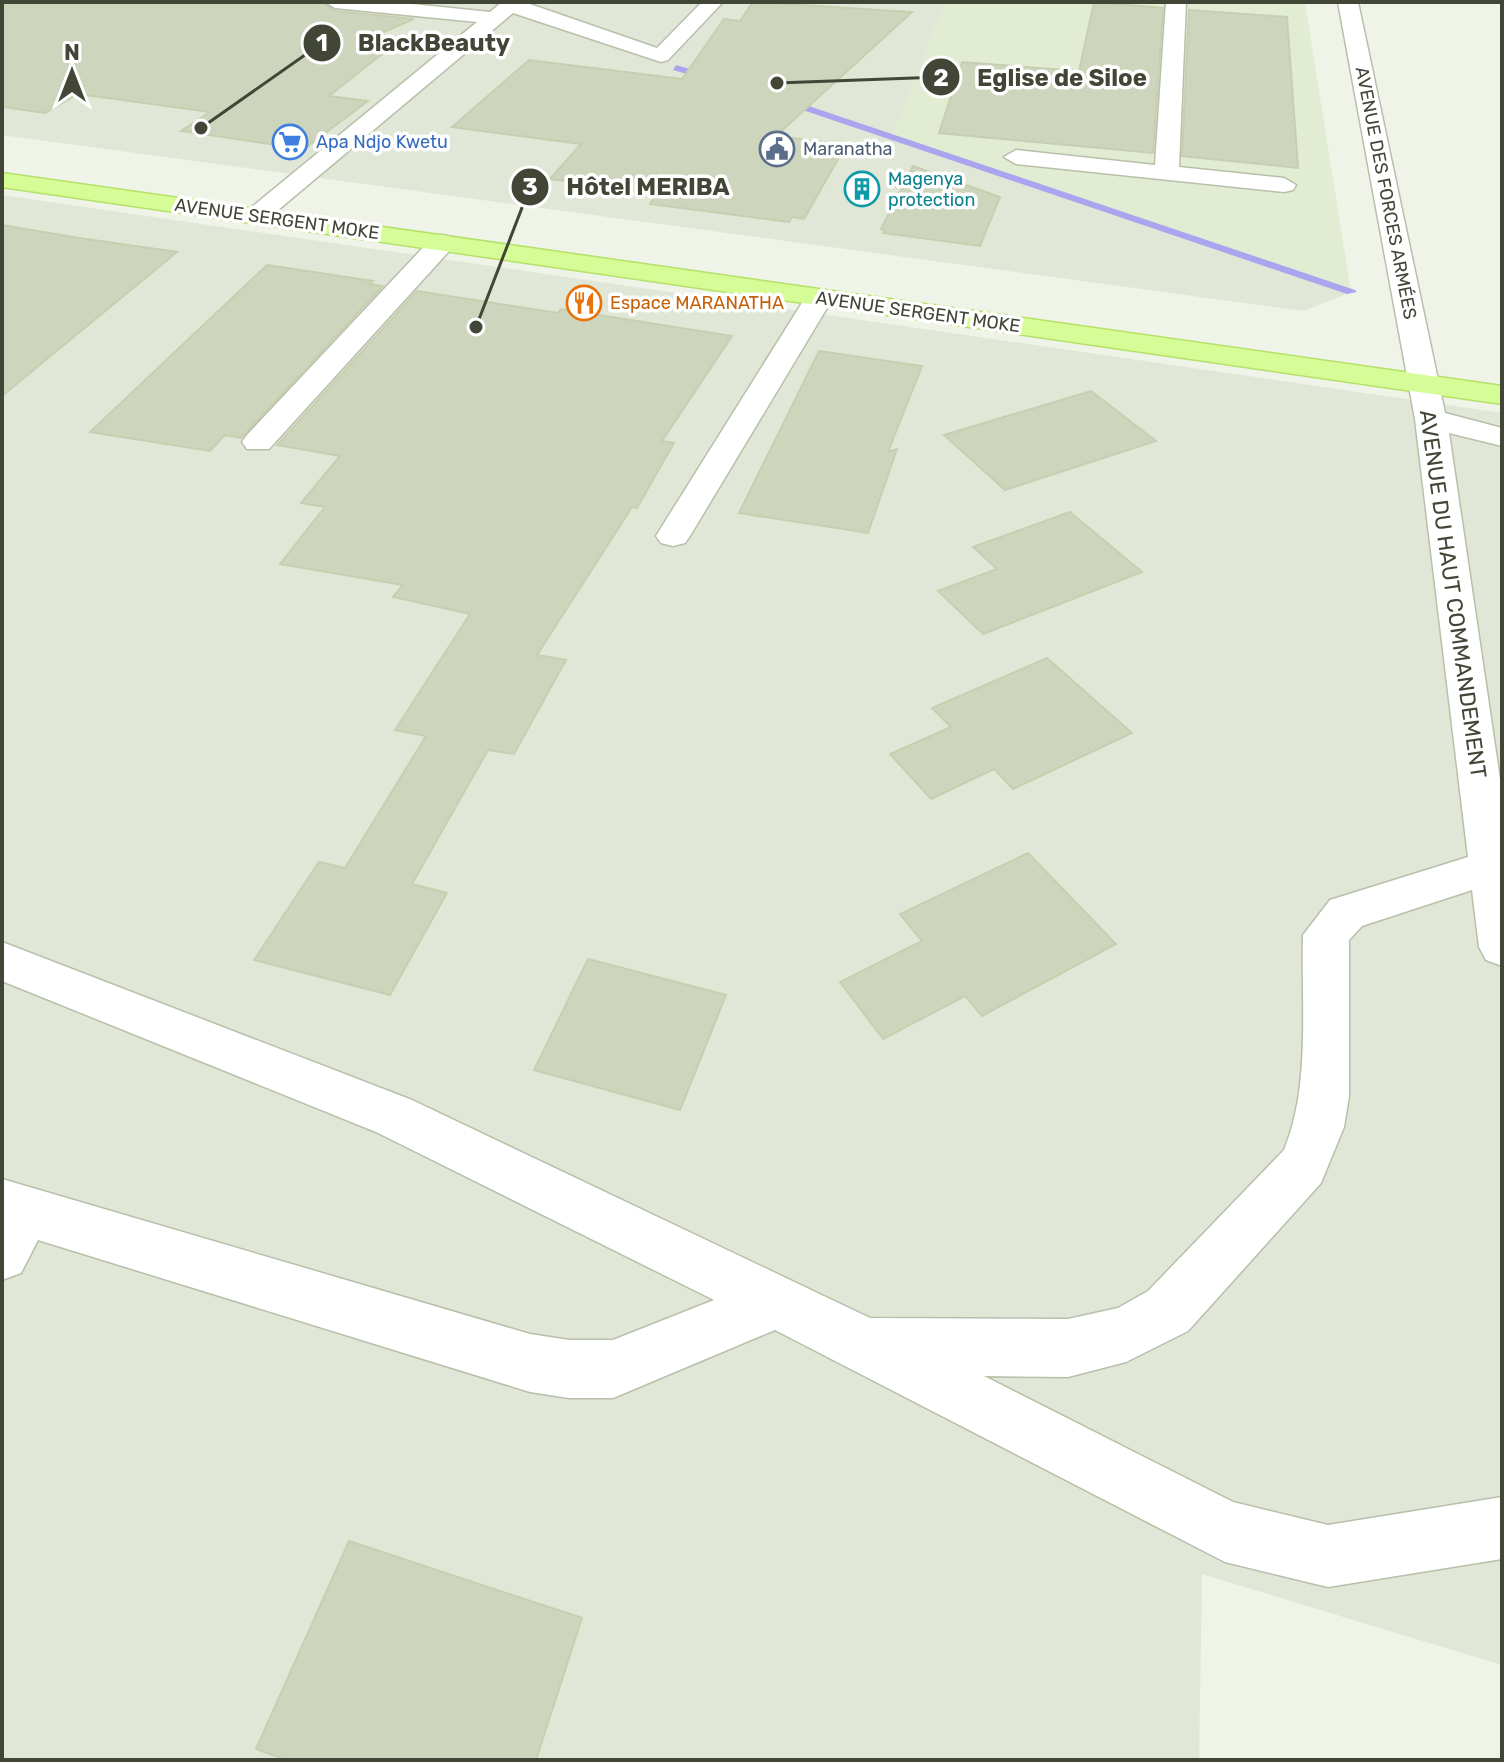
<svg xmlns="http://www.w3.org/2000/svg" width="1504" height="1762" viewBox="0 0 1504 1762" font-family="Rubik,sans-serif">
	<style>
		.residential { fill: #e1e7d6 }
		.education { fill: #e2ecd2 }
		.lines { fill: none; stroke-linecap: round; stroke-linejoin: round }
		.stream { fill: #aba5ef; fill-rule: evenodd }
		.building { fill: #ced5bd; stroke: #c7cfb0; stroke-width: 2 }
		.minor-casing { stroke: #b8bfaa; stroke-width: 3 }
		.major-casing { stroke: #b5e168; stroke-width: 3 }
		.minor { fill: #fff; fill-rule: evenodd }
		.major { fill: #d6fc98; fill-rule: evenodd }
		.labels { text-anchor: middle; dominant-baseline: central; stroke-width: 7; stroke-linejoin: round; paint-order: stroke }
		.far-shop-label { font-size: 18px; fill: #366cbe; stroke: #fff; text-anchor: start }
		.far-service-label { font-size: 18px; fill: #4e5e75; stroke: #fff; text-anchor: start }
		.far-culture-label { font-size: 18px; fill: #0d838f; stroke: #fff; text-anchor: start }
		.far-street-label { font-size: 18px; fill: #424636; stroke: #fff }
		.far-food-label { font-size: 18px; fill: #c56008; stroke: #fff; text-anchor: start }
		.street-label { font-size: 22px; fill: #424636; stroke: #fff }
		.leader { fill: none; stroke: #424636; stroke-width: 3 }
		.callout-dot { fill: #424636; stroke: #fff; stroke-width: 3 }
		.mark-label { font-size: 24px; text-anchor: middle; font-weight: bold; fill: #fff }
		.callout-label { font-size: 24px; text-anchor: middle; font-weight: bold; fill: #424636; stroke: #fff; stroke-width: 7; stroke-linejoin: round; paint-order: stroke }
	</style>
	<rect width="100%" height="100%" fill="#eff3e8"/>
	<!-- residential -->
	<g class="residential">
		<path d="M 2,2 L 945,2 L 894,135 L 1351,292 L 1304,311 L 2,135 Z"/>
		<path d="M 2,195 L 1502,413 L 1502,1665 L 1202,1574 L 1199,1760 L 2,1760 Z"/>
	</g>
	<!-- education -->
	<path class="education" d="M 945,2 L 1305,2 L 1351,292 L 893,135 Z"/>
	<g class="lines">
		<!-- stream -->
		<g class="stream">
			<path d="M 676,65 L 714,76 L 715,78 L 711,81 L 673,70 Z"/>
			<path d="M 785,98 L 1355,290 L 1357,292 L 1347,294 L 782,103 Z"/>
		</g>
	</g>
	<!-- building -->
	<g class="building">
		<path d="M 2,2 L 322,2 L 335,11 L 414,19 L 367,39 L 396,43 L 329,96 L 368,101 L 304,149 L 181,131 L 210,112 L 78,94 L 45,113 L 2,107 Z"/>
		<path d="M 753,2 L 912,12 L 776,136 L 846,145 L 804,219 L 792,217 L 789,222 L 650,204 L 658,193 L 550,179 L 581,144 L 452,127 L 529,60 L 682,79 L 724,19 L 740,21 Z"/>
		<path d="M 1094,2 L 1163,8 L 1153,153 L 939,133 L 962,62 L 1079,71 Z"/>
		<path d="M 1189,10 L 1287,17 L 1298,168 L 1182,156 Z"/>
		<path d="M 913,166 L 1000,197 L 980,246 L 883,233 L 885,230 L 881,229 Z"/>
		<path d="M 2,225 L 79,238 L 177,252 L 2,396 Z"/>
		<path d="M 267,265 L 373,281 L 370,284 L 383,286 L 241,438 L 225,435 L 210,451 L 90,432 Z"/>
		<path d="M 417,291 L 558,313 L 561,309 L 732,336 L 662,441 L 674,443 L 637,508 L 632,507 L 537,655 L 566,660 L 514,754 L 488,750 L 412,884 L 447,893 L 390,995 L 254,960 L 319,862 L 345,868 L 426,736 L 395,730 L 470,614 L 393,597 L 403,585 L 280,564 L 325,507 L 301,503 L 340,456 L 277,445 Z"/>
		<path d="M 819,351 L 922,366 L 888,452 L 897,449 L 868,533 L 739,513 Z"/>
		<path d="M 1091,391 L 1156,441 L 1005,490 L 944,435 Z"/>
		<path d="M 1070,512 L 1142,572 L 983,634 L 938,591 L 997,569 L 973,547 Z"/>
		<path d="M 1047,658 L 1132,733 L 1013,789 L 994,769 L 931,799 L 890,754 L 951,727 L 932,708 Z"/>
		<path d="M 1028,853 L 1116,944 L 982,1016 L 965,996 L 883,1039 L 840,982 L 922,941 L 900,914 Z"/>
		<path d="M 588,959 L 726,995 L 680,1110 L 534,1070 Z"/>
		<path d="M 349,1541 L 582,1618 L 536,1760 L 286,1760 L 256,1749 Z"/>
	</g>
	<g class="lines">
		<!-- minor casing -->
		<g class="minor-casing">
			<g id="minor">
				<path d="M 325,2 L 393,2 L 490,12 L 502,2 L 524,2 L 657,48 L 702,2 L 723,2 L 668,60 L 661,62 L 513,13 L 265,221 L 247,221 L 243,216 L 247,211 L 477,22 L 335,8 Z"/>
				<path d="M 1166,2 L 1186,2 L 1179,167 L 1284,178 L 1296,185 L 1293,190 L 1284,192 L 1016,164 L 1004,157 L 1016,150 L 1155,165 Z"/>
				<path d="M 1338,2 L 1358,2 L 1445,413 L 1502,428 L 1502,446 L 1449,433 L 1502,793 L 1502,966 L 1486,960 L 1479,947 L 1472,890 L 1362,926 L 1349,940 L 1349,1096 L 1344,1127 L 1321,1183 L 1188,1331 L 1126,1362 L 1068,1377 L 984,1376 L 1233,1502 L 1328,1525 L 1502,1497 L 1502,1559 L 1328,1587 L 1225,1562 L 775,1330 L 613,1398 L 569,1398 L 530,1392 L 38,1240 L 21,1273 L 2,1280 L 2,1179 L 530,1334 L 569,1340 L 613,1340 L 714,1300 L 376,1132 L 2,981 L 2,942 L 412,1100 L 870,1318 L 1068,1319 L 1118,1308 L 1148,1291 L 1284,1150 C 1311,1085 1301,1004 1303,935 L 1330,900 L 1468,857 L 1415,419 Z"/>
				<path d="M 442,235 L 451,237 L 455,243 L 451,249 L 269,449 L 247,449 L 242,442 L 247,435 L 433,237 Z"/>
				<path d="M 819,290 L 829,292 L 833,298 L 690,536 L 685,543 L 673,546 L 661,543 L 656,536 L 805,298 L 809,292 Z"/>
			</g>
		</g>
		<!-- major casing -->
		<g class="major-casing">
			<path id="major" d="M 2,173 L 1502,386 L 1502,404 L 2,187 Z"/>
		</g>
		<!-- minor -->
		<use href="#minor" class="minor"/>
		<!-- major -->
		<use href="#major" class="major"/>
	</g>
	<!-- icons -->
	<defs>
		<g id="supermarket-ring" transform="scale(1.8)"><circle r="9.5" fill="#fff" stroke="#3f7fe0" stroke-width="1.5"/><path d="M-6-5.5h2.5l.6 2H6L4.5 2H-2.5L-4.4-4H-6ZM-1.5 3.2a1.3 1.3 0 1 0 .1 0ZM3 3.2a1.3 1.3 0 1 0 .1 0Z" fill="#3f7fe0"/></g>
		<g id="civic-ring" transform="scale(1.8)"><circle r="9.5" fill="#fff" stroke="#5c6f8a" stroke-width="1.5"/><path d="M-.6-6.5H3V-4.5H.6V-3L4-1V1h2V6H-6V1h2V-1L-.6-3ZM-1.2 2.5V6h2.4V2.5Z" fill="#5c6f8a"/></g>
		<g id="building-ring" transform="scale(1.8)"><circle r="9.5" fill="#fff" stroke="#0f9aa8" stroke-width="1.5"/><path d="M-4-6H4V6H1V3H-1V6H-4ZM-2.5-4.3h1.7v1.8h-1.7ZM.8-4.3h1.7v1.8H.8ZM-2.5-1h1.7V.8h-1.7ZM.8-1h1.7V.8H.8Z" fill="#0f9aa8"/></g>
		<g id="restaurant-ring" transform="scale(1.8)"><circle r="9.5" fill="#fff" stroke="#e8710a" stroke-width="1.5"/><path d="M-5-6h1v4h1v-4h1v4h1v-4h1v5L-1.5 .5V6h-2V.5L-5-1ZM5-6V6H3V1.5H1.5Q1.5-4 5-6Z" fill="#e8710a"/></g>
	</defs>
	<g fill-rule="evenodd">
		<use href="#supermarket-ring" x="290" y="142"/>
		<use href="#civic-ring" x="777" y="149"/>
		<use href="#building-ring" x="862" y="189"/>
		<use href="#restaurant-ring" x="584" y="303"/>
	</g>
	<g class="labels">
		<!-- far-shop labels -->
		<g class="far-shop-label">
			<text x="316" y="142">Apa Ndjo Kwetu</text>
		</g>
		<!-- far-service labels -->
		<g class="far-service-label">
			<text x="803" y="149">Maranatha</text>
		</g>
		<!-- far-culture labels -->
		<g class="far-culture-label">
			<text x="888" y="179">Magenya<tspan x="888" dy="21">protection</tspan></text>
		</g>
		<!-- far-street labels -->
		<g class="far-street-label">
			<text transform="translate(1386 193) rotate(79)">AVENUE DES FORCES ARMÉES</text>
			<text transform="translate(277 219) rotate(8)">AVENUE SERGENT MOKE</text>
			<text transform="translate(918 312) rotate(8)">AVENUE SERGENT MOKE</text>
		</g>
		<!-- far-food labels -->
		<g class="far-food-label">
			<text x="610" y="303">Espace MARANATHA</text>
		</g>
		<!-- street labels -->
		<g class="street-label">
			<text transform="translate(1453 594) rotate(82)">AVENUE DU HAUT COMMANDEMENT</text>
		</g>
	</g>
	<!-- callouts -->
	<path class="leader" d="M201 128L322 43M777 83L941 77M476 327L530 187"/>
	<g class="callout-dot">
		<circle cx="201" cy="128" r="8"/>
		<circle cx="777" cy="83" r="8"/>
		<circle cx="476" cy="327" r="8"/>
		<circle cx="322" cy="43" r="20"/>
		<circle cx="941" cy="77" r="20"/>
		<circle cx="530" cy="187" r="20"/>
	</g>
	<g class="mark-label">
		<text x="322" y="51">1</text>
		<text x="941" y="86">2</text>
		<text x="530" y="195">3</text>
	</g>
	<g class="callout-label">
		<text x="434" y="51">BlackBeauty</text>
		<text x="1062" y="86">Eglise de Siloe</text>
		<text x="648" y="195">Hôtel MERIBA</text>
	</g>
	<!-- border -->
	<rect width="1504" height="1762" fill="none" stroke="#424636" stroke-width="8"/>
	<!-- north arrow -->
	<g transform="translate(72 72)" stroke="#ffffff" stroke-width="6" paint-order="stroke">
	<path d="M0-6L14 30L0 20L-14 30Z" fill="#424636"/>
	<text y="-12" font-size="22" font-weight="bold" text-anchor="middle" fill="#424636">N</text>
	</g>
</svg>
